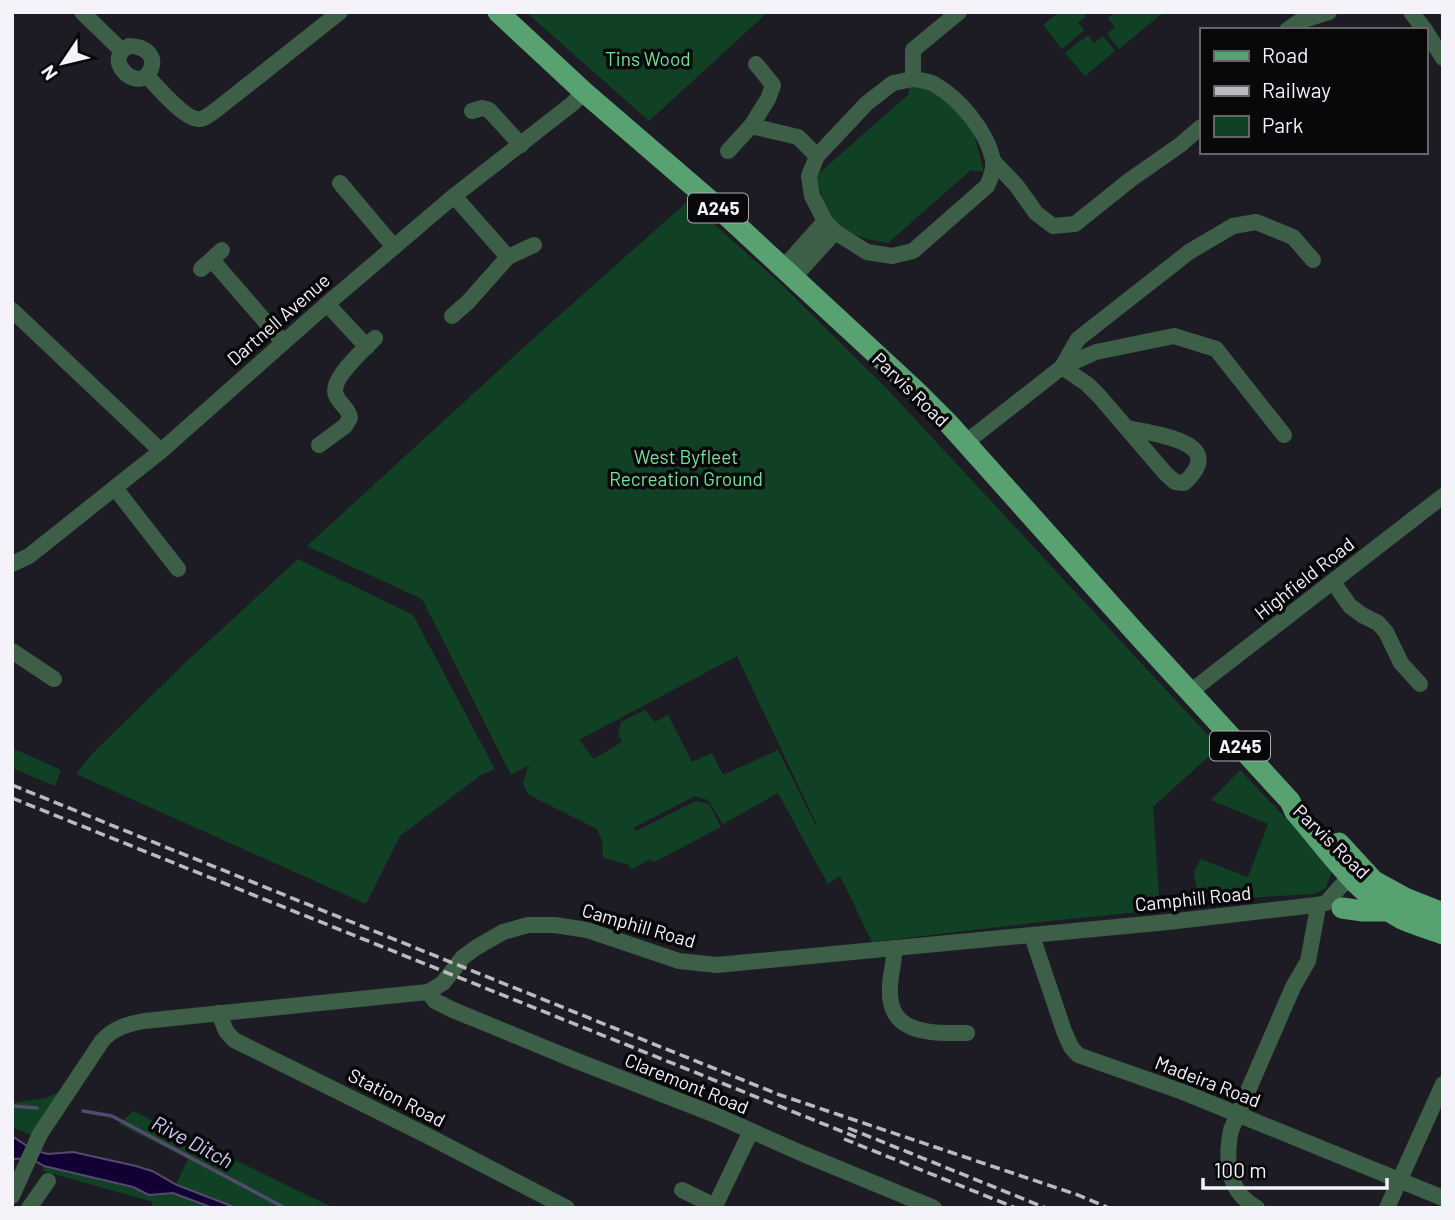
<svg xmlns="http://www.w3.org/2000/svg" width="1455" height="1220" viewBox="0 0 1455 1220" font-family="Barlow,sans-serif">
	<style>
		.green { fill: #114124; fill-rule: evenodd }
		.water { fill: #120035; stroke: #564970; stroke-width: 2 }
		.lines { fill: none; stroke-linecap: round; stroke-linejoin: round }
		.stream { stroke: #564970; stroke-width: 3.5 }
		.minor { stroke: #3d5f47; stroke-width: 16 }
		.major { stroke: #57a270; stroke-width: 21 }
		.rail { stroke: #bbbac0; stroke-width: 3.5; stroke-dasharray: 10 5; stroke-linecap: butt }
		.labels { text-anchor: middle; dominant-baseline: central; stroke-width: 7; stroke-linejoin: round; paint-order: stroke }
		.shield { fill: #08070a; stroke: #adacb1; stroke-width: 2 }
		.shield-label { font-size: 18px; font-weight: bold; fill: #f4f3f9 }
		.park-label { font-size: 19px; fill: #6de597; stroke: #08070a }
		.street-label { font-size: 19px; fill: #f4f3f9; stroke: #08070a }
		.water-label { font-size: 21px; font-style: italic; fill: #ccc6f2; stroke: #08070a }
	</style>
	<rect width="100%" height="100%" fill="#1d1c24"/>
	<!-- green -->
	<g class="green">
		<path d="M 526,12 L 768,12 L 649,121 Z"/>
		<path d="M 1059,12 L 1083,12 L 1086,16 L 1078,23 L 1084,30 L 1062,49 L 1043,25 Z"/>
		<path d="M 1115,12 L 1164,12 L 1119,49 L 1107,34 L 1115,27 L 1108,18 Z"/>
		<path d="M 1088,35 L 1094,43 L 1103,36 L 1115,51 L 1085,76 L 1065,53 Z"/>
		<path d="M 909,87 L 928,88 L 945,96 L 972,126 L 984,172 L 971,170 L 888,243 C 842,236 824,223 817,175 L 908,95 Z"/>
		<path d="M 688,201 L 780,283 L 890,392 L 1219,747 L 1153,807 L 1160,910 L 1059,920 L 872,942 L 840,876 L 828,884 L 778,793 L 723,824 L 708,800 L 695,796 L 633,828 L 636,831 L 696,801 L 709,804 L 721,827 L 658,860 L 653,862 L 651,859 L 632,869 L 627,864 L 603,858 L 602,840 L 597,829 L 529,795 L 523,784 L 527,770 L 530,765 L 511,775 L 422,599 L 307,546 L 534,338 ZM 737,656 L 817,825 L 816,826 L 778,750 L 723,775 L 712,753 L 692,762 L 668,715 L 655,722 L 645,710 L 621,722 L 618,734 L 622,742 L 594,759 L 579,740 Z"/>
		<path d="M 298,559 L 413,615 L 495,769 L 481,775 L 400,836 L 366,904 L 76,774 L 93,753 L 185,663 Z"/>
		<path d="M 12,748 L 61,770 L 55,786 L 12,768 Z"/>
		<path d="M 1240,770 L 1333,868 L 1326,888 L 1315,894 L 1212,900 L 1199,903 L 1194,873 L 1200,859 L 1248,877 L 1268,824 L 1211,800 Z"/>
		<path d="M 63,1090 L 34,1136 L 12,1127 L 12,1103 L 46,1098 Z"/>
		<path d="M 133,1111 L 334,1208 L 272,1208 L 267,1205 C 243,1215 201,1194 176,1185 L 188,1159 L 119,1124 Z"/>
		<path d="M 44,1166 L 133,1188 L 149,1195 L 173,1193 L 213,1208 L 151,1208 L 153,1202 L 43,1171 Z"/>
	</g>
	<!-- water -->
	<path class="water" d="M 12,1136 L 33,1150 L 48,1154 L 73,1152 L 136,1166 L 152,1171 L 177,1185 L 234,1207 L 253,1208 L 213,1208 L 173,1193 L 149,1195 L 133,1187 L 44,1166 L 30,1158 L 12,1159 Z"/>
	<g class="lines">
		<!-- stream -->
		<g class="stream">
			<path d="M 12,1106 L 37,1108"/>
			<path d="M 83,1111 L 112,1116 L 285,1208"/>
		</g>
		<!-- minor -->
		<g class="minor">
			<path d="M 82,12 L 121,50"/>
			<path d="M 1411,12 L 1425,30"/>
			<path d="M 1287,30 L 1300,21 L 1329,12"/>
			<path d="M 1425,30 L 1443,58"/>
			<path d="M 129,46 C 145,46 160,57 148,74 C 135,91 102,59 129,46 Z"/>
			<path d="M 147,76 C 157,86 186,122 201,119 C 206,118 212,113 216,110 L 340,12"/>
			<path d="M 913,79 C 920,80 928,81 934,84 C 959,98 987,131 993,160 C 994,169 991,178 987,186 L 913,251 L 892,256 L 867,252 L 835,232 L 825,221 L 812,196 L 809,176 L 817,156 L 867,103 L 893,83 L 913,79 L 913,50 L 959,12"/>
			<path d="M 472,111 L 482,108 L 489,110 L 521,145"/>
			<path d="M 751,126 L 768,99 L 773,85 L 756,64"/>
			<path d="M 728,151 L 751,126 L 798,137 L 817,156"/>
			<path d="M 994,162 L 1016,185 L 1036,213 L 1053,226 L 1075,224 L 1130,180 L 1180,145 L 1201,127"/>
			<path d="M 340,183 L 394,247"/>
			<path d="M 454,196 L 508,257"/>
			<path d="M 212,260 L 283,342"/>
			<path d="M 783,268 L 825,221"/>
			<path d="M 201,269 L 222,250"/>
			<path d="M 793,278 L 835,232"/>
			<path d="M 327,304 L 367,347"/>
			<path d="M 12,310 L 161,451"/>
			<path d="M 452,316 L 468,302 L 508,257 L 534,245"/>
			<path d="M 1062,367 L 1078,339 L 1189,252 L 1233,226 L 1256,222 L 1293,237 L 1313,260"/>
			<path d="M 1062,367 L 1087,384 L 1100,397 L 1166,474 L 1175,482 L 1184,483 C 1230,442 1155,434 1127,428"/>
			<path d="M 965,443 L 1062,367 L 1096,352 L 1174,336 L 1216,349 L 1284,435"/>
			<path d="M 319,445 L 345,426 L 350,418 C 349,408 339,404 336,395 C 329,379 365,349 375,338"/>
			<path d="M 115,488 L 178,569"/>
			<path d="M 12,564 L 29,556 L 161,451 L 327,304 L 454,196 L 572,104 L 584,92"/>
			<path d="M 1333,582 L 1350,606 L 1362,615 L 1378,623 L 1386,632 L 1401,663 L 1420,684"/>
			<path d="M 12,651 L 54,679"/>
			<path d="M 1190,692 L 1443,496"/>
			<path d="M 1032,936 L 1064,1031 L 1071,1047 L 1078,1055 L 1183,1092 L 1443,1198"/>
			<path d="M 894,948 C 895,962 890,974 890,987 C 887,1036 932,1033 967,1033"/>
			<path d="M 428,992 L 435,1001 L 453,1010 L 577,1061 L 713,1114 L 801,1153 L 934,1208"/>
			<path d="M 219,1013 L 226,1031 L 234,1040 L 426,1135 L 567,1208"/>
			<path d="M 682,1190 L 715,1206 L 751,1131"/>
			<path d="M 12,1196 L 40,1134 L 102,1041 C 113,1028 128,1024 144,1021 L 428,992 L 443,983 L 463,957 L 477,947 L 503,932 L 528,925 L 555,925 L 587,930 L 679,961 L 717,965 L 1168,922 L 1316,905 L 1326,903 L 1341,886 L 1359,874"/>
			<path d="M 29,1208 L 48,1181"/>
			<path d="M 1257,1208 C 1227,1191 1225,1161 1231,1130 L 1293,987 L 1308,961 L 1317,913"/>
			<path d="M 1387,1208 L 1443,1084"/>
		</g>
		<!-- major -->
		<g class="major">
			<path d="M 498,12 L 584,92 L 714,204 L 916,391 L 949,424 L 1135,632 L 1290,801 L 1295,812 C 1327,848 1360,898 1402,919 C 1415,925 1430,929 1443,934"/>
			<path d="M 1339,843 L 1374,881 L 1405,898 L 1443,913"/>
			<path d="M 1342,908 L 1363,911 L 1390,911"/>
		</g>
		<!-- rail -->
		<g class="rail">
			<path d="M 12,785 L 780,1095 L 1078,1195 L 1109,1208"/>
			<path d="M 12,798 L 856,1137"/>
			<path d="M 848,1128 L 1046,1208"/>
			<path d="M 844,1139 L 1016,1208"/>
		</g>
	</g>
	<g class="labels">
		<!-- shield labels -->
		<g class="shield">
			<rect x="688" y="193.5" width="60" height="29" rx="5"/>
			<rect x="1210" y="731.5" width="60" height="29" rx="5"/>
		</g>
		<g class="shield-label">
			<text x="718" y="208">A245</text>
			<text x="1240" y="746">A245</text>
		</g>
		<!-- park labels -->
		<g class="park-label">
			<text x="648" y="58">Tins Wood</text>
			<text x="686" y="456">West Byfleet<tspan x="686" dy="22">Recreation Ground</tspan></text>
		</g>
		<!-- street labels -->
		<g class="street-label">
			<text transform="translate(278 319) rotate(-41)">Dartnell Avenue</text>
			<text transform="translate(911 389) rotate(44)">Parvis Road</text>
			<text transform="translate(1304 578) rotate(-38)">Highfield Road</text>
			<text transform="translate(1332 841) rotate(44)">Parvis Road</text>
			<text transform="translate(1193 898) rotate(-6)">Camphill Road</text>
			<text transform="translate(639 925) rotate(16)">Camphill Road</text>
			<text transform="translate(1208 1081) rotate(21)">Madeira Road</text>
			<text transform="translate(687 1083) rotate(22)">Claremont Road</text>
			<text transform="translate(397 1097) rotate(27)">Station Road</text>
		</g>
		<!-- water labels -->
		<g class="water-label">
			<text transform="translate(193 1141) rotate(28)">Rive Ditch</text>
		</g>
	</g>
	<!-- border -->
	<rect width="1455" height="1220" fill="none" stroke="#f4f3f9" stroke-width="28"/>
	<!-- legend -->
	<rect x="1200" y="28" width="228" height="126" fill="#08070a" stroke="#66656a" stroke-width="2"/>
	<rect x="1214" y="51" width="35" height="10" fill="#57a270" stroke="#66656a" stroke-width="2"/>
	<text x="1262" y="63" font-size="21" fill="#f4f3f9">Road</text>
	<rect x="1214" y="86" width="35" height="10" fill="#bbbac0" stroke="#66656a" stroke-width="2"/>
	<text x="1262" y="98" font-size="21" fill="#f4f3f9">Railway</text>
	<rect x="1214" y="116" width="35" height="21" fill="#114124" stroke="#66656a" stroke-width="2"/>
	<text x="1262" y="133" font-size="21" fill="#f4f3f9">Park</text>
	<!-- north arrow -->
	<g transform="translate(63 63) rotate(235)" stroke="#08070a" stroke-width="5" paint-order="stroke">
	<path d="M0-5L12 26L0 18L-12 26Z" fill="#f4f3f9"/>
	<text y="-10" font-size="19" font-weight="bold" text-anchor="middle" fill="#f4f3f9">N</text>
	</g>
	<!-- scale -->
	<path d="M1203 1178v10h184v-10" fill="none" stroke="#f4f3f9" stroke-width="3.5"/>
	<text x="1214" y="1178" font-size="21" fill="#f4f3f9" stroke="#08070a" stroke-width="5" paint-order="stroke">100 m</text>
</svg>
